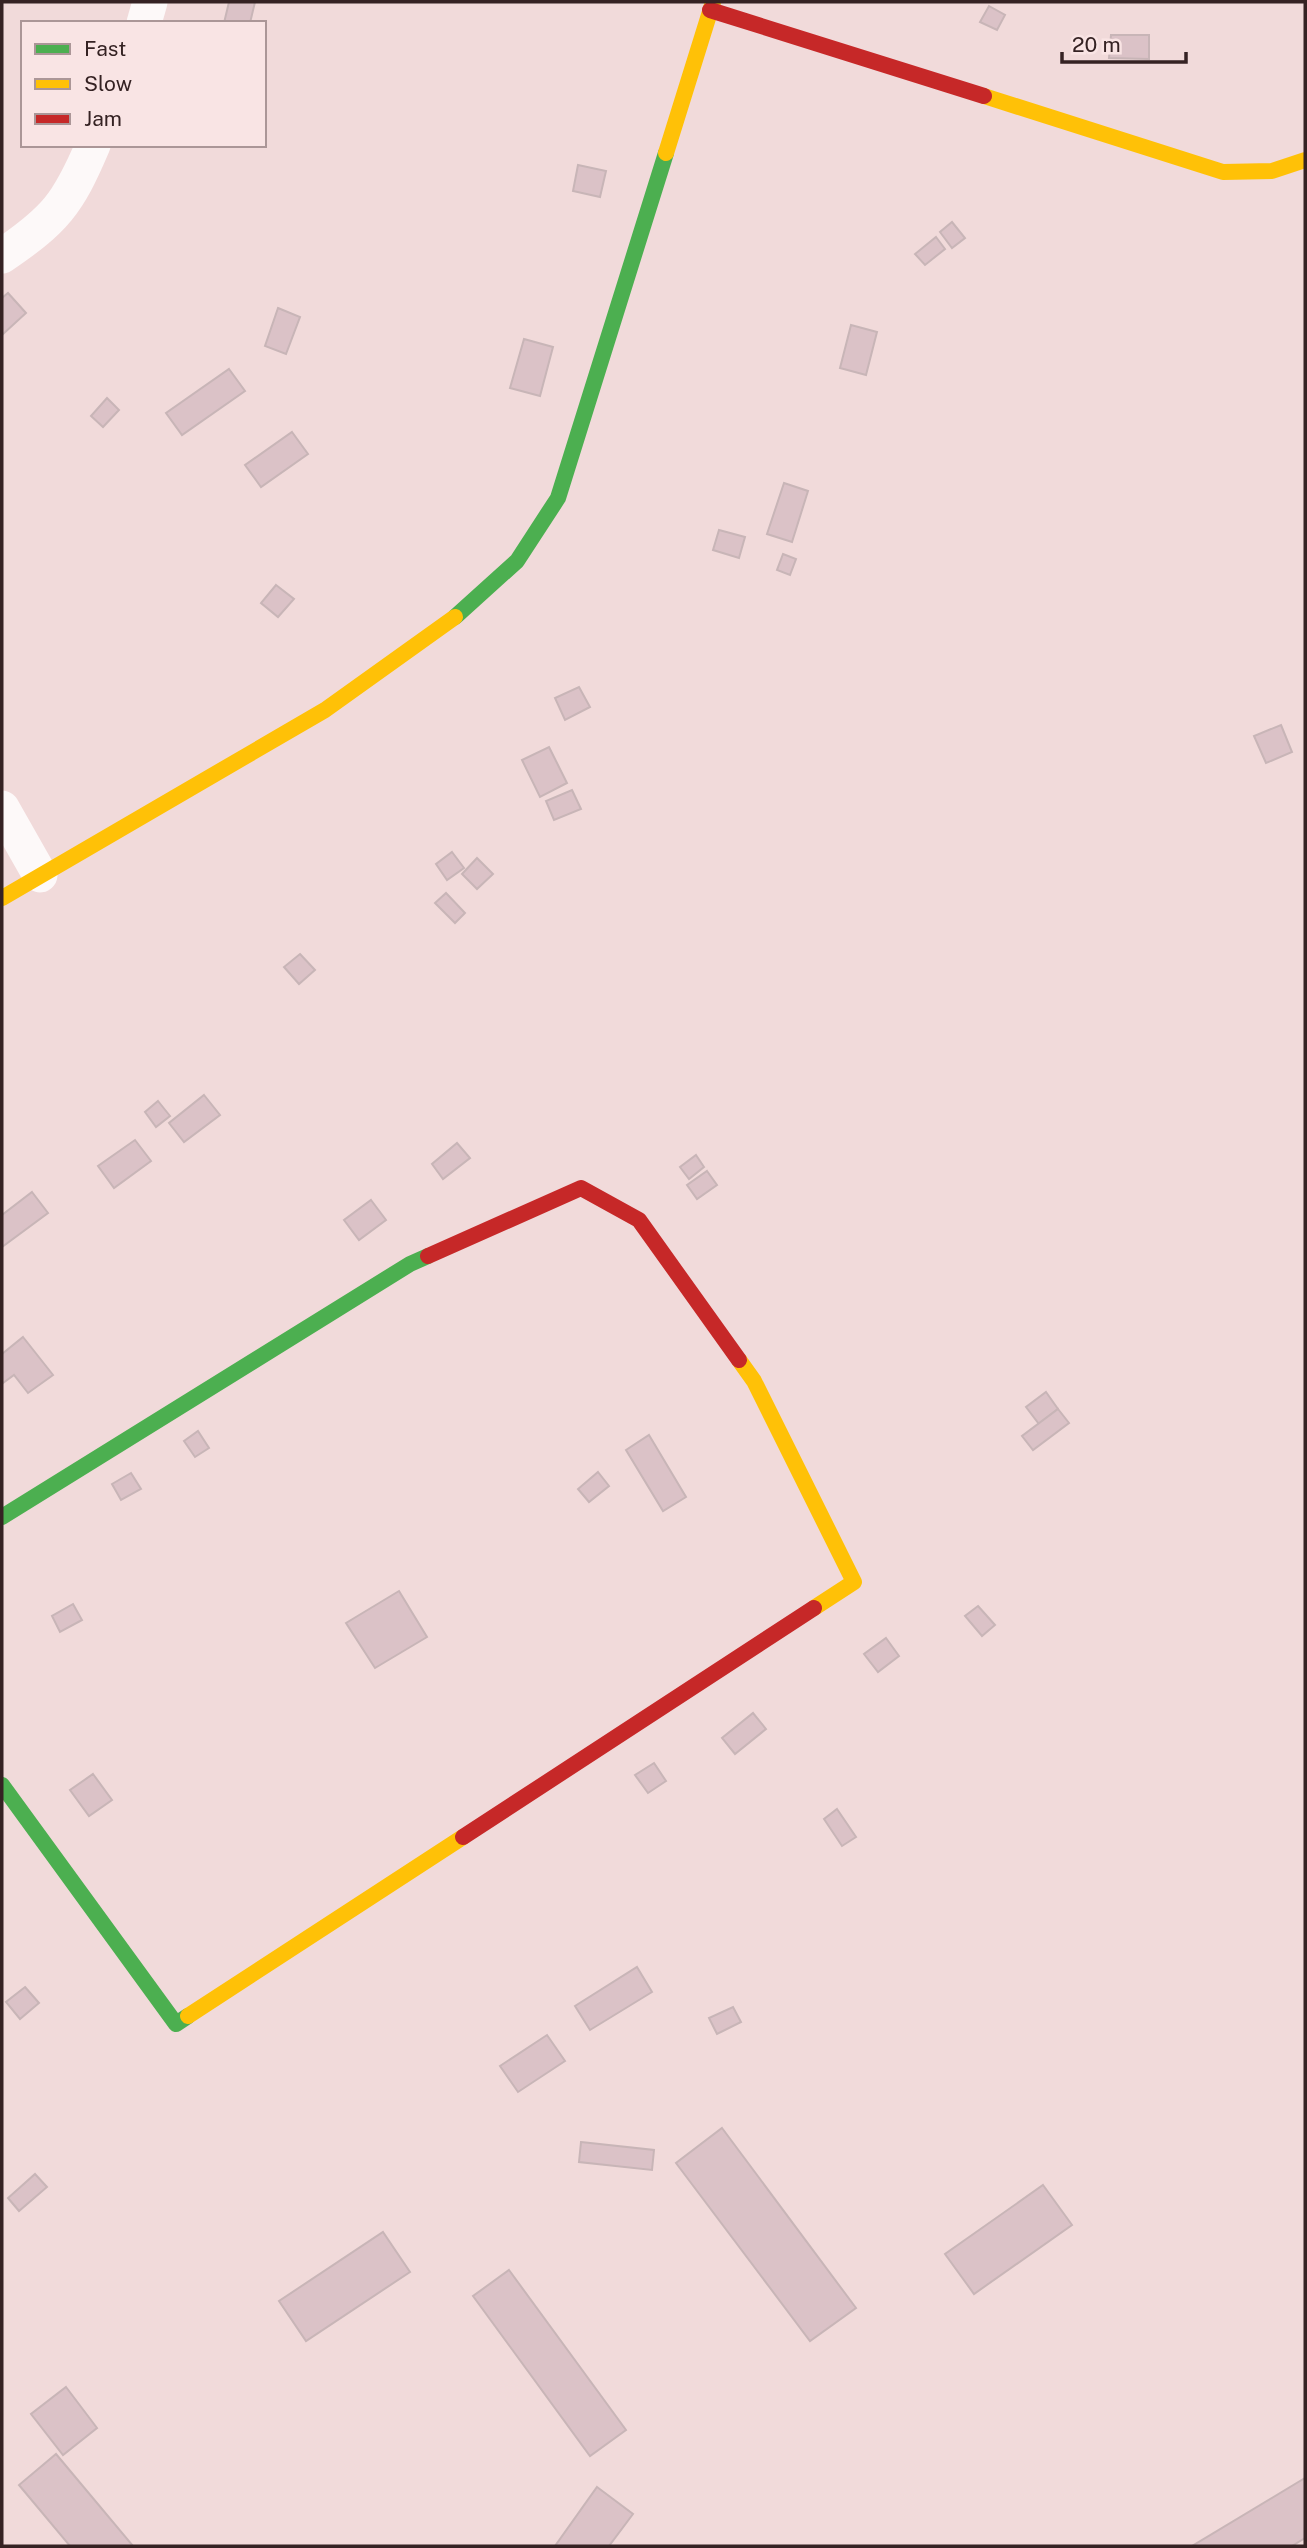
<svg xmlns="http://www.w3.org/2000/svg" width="1307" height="2548" viewBox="0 0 1307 2548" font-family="'Public Sans',sans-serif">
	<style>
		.building { fill: #dbc2c7; stroke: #c8b5b7; stroke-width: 2 }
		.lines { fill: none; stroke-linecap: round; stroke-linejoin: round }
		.street { stroke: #fdf9f9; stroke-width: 35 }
		.fast { stroke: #4caf50; stroke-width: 16 }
		.slow { stroke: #ffc107; stroke-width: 16 }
		.jam { stroke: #c62828; stroke-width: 16 }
	</style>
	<rect width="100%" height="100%" fill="#f1dada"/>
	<!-- building -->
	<g class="building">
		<path d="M 229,2 L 255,2 L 250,23 L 224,23 Z"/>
		<path d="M 989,6 L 1005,15 L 997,30 L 980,22 Z"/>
		<path d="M 1111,35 L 1149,35 L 1149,59 L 1109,58 Z"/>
		<path d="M 578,165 L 606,171 L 600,197 L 573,191 Z"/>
		<path d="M 952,222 L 965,238 L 952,248 L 940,232 Z"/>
		<path d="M 936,237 L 945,249 L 925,265 L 915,254 Z"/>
		<path d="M 8,293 L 26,313 L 2,335 L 2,298 Z"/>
		<path d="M 278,308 L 300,317 L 286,354 L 265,346 Z"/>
		<path d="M 851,325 L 877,332 L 866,375 L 840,368 Z"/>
		<path d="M 524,339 L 553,347 L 540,396 L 510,388 Z"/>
		<path d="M 229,369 L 245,391 L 182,435 L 166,413 Z"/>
		<path d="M 107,398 L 119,410 L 103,427 L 91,416 Z"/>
		<path d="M 292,432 L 308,454 L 261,487 L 245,465 Z"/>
		<path d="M 784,483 L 808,491 L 792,542 L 767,534 Z"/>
		<path d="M 719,530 L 745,537 L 739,558 L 713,550 Z"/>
		<path d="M 783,554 L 796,559 L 790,575 L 777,570 Z"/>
		<path d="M 276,585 L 294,599 L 278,617 L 261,603 Z"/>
		<path d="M 579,687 L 590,707 L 565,720 L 555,698 Z"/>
		<path d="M 1281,725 L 1292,752 L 1266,763 L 1254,736 Z"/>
		<path d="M 549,747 L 567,783 L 540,797 L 522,760 Z"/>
		<path d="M 572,790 L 581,809 L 554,820 L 546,801 Z"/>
		<path d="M 452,852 L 464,868 L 447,880 L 436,864 Z"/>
		<path d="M 477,858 L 493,874 L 477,889 L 462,874 Z"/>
		<path d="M 446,893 L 465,913 L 455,923 L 435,903 Z"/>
		<path d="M 300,954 L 315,970 L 299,984 L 284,967 Z"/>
		<path d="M 204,1095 L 220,1115 L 184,1142 L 169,1123 Z"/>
		<path d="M 158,1101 L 170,1116 L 156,1127 L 145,1112 Z"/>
		<path d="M 135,1140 L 151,1161 L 114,1188 L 98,1166 Z"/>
		<path d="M 457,1143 L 470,1158 L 443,1179 L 432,1164 Z"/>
		<path d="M 696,1155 L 704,1167 L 689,1179 L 680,1167 Z"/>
		<path d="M 707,1171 L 717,1185 L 697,1199 L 687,1185 Z"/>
		<path d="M 32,1192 L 48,1213 L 2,1247 L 2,1215 Z"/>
		<path d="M 371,1200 L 386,1220 L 359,1240 L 344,1220 Z"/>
		<path d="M 23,1337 L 53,1375 L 28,1393 L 14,1375 L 3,1383 L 2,1381 L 2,1354 Z"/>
		<path d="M 1046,1392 L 1058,1409 L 1039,1424 L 1026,1407 Z"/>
		<path d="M 1058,1409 L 1069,1423 L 1033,1450 L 1022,1436 Z"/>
		<path d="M 198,1431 L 209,1448 L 195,1457 L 184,1441 Z"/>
		<path d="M 649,1435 L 686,1497 L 663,1511 L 626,1450 Z"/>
		<path d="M 598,1472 L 609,1486 L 589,1502 L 578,1489 Z"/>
		<path d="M 131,1473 L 141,1489 L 121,1500 L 112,1484 Z"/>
		<path d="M 399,1591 L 427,1637 L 375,1668 L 346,1623 Z"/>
		<path d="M 73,1604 L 82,1620 L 60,1632 L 52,1616 Z"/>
		<path d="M 978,1606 L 995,1625 L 982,1636 L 965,1616 Z"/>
		<path d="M 886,1638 L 899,1656 L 878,1672 L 864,1654 Z"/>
		<path d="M 753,1713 L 766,1729 L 735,1754 L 722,1738 Z"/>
		<path d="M 654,1763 L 666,1781 L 648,1793 L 635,1775 Z"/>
		<path d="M 93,1774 L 112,1800 L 89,1816 L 70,1790 Z"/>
		<path d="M 837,1809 L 856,1837 L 842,1846 L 824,1819 Z"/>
		<path d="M 637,1967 L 652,1992 L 590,2030 L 575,2006 Z"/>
		<path d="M 25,1987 L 39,2003 L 20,2019 L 6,2002 Z"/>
		<path d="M 733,2007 L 741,2022 L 717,2034 L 709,2018 Z"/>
		<path d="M 547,2035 L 565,2061 L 518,2092 L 500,2066 Z"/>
		<path d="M 722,2128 L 856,2308 L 810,2341 L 676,2163 Z"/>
		<path d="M 581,2142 L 654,2150 L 652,2170 L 579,2162 Z"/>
		<path d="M 35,2174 L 47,2187 L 19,2211 L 8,2198 Z"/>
		<path d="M 1043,2185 L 1072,2225 L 974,2294 L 945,2254 Z"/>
		<path d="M 383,2232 L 410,2272 L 306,2341 L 279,2301 Z"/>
		<path d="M 509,2270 L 626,2430 L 590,2456 L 473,2296 Z"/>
		<path d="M 66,2387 L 97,2428 L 63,2455 L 31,2414 Z"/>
		<path d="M 56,2454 L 133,2546 L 70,2546 L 19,2485 Z"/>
		<path d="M 1305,2478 L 1305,2538 L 1292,2546 L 1192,2546 Z"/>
		<path d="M 597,2487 L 633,2514 L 609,2546 L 555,2546 Z"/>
	</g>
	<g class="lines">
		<!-- street -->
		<g class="street">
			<path d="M 144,23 L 150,2"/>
			<path d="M 2,256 C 55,220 68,204 93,145"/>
			<path d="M 2,808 L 40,875"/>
		</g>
		<!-- fast -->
		<g class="fast">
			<path d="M 455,617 L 517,561 L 558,498 L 666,153"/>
			<path d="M 2,1517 L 410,1264 L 428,1256"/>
			<path d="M 2,1785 L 176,2024 L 188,2016"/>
		</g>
		<!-- slow -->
		<g class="slow">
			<path d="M 984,96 L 1223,172 L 1272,171 L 1305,160"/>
			<path d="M 666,153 L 713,2"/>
			<path d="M 2,898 L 325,710 L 455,617"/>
			<path d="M 739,1360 L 754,1381 L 854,1582 L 814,1608"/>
			<path d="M 188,2016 L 463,1837"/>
		</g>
		<!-- jam -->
		<g class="jam">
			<path d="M 710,10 L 984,96"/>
			<path d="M 428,1256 L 581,1188 L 639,1220 L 739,1360"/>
			<path d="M 463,1837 L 814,1608"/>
		</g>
	</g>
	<!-- border -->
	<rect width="1307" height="2548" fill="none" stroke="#352223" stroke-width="7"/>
	<!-- legend -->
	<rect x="21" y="21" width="245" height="126" fill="#f9e4e4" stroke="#ab9697" stroke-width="2"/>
	<rect x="35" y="44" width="35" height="10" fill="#4caf50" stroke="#ab9697" stroke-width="2"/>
	<text x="84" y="56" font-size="21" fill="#352223">Fast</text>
	<rect x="35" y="79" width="35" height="10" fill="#ffc107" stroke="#ab9697" stroke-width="2"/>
	<text x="84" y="91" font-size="21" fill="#352223">Slow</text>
	<rect x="35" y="114" width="35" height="10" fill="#c62828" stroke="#ab9697" stroke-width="2"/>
	<text x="84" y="126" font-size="21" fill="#352223">Jam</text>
	<!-- scale -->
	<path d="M1062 52v10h124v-10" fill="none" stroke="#352223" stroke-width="3.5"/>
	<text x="1072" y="52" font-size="21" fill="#352223" stroke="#f9e4e4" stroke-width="5" paint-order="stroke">20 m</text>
</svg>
